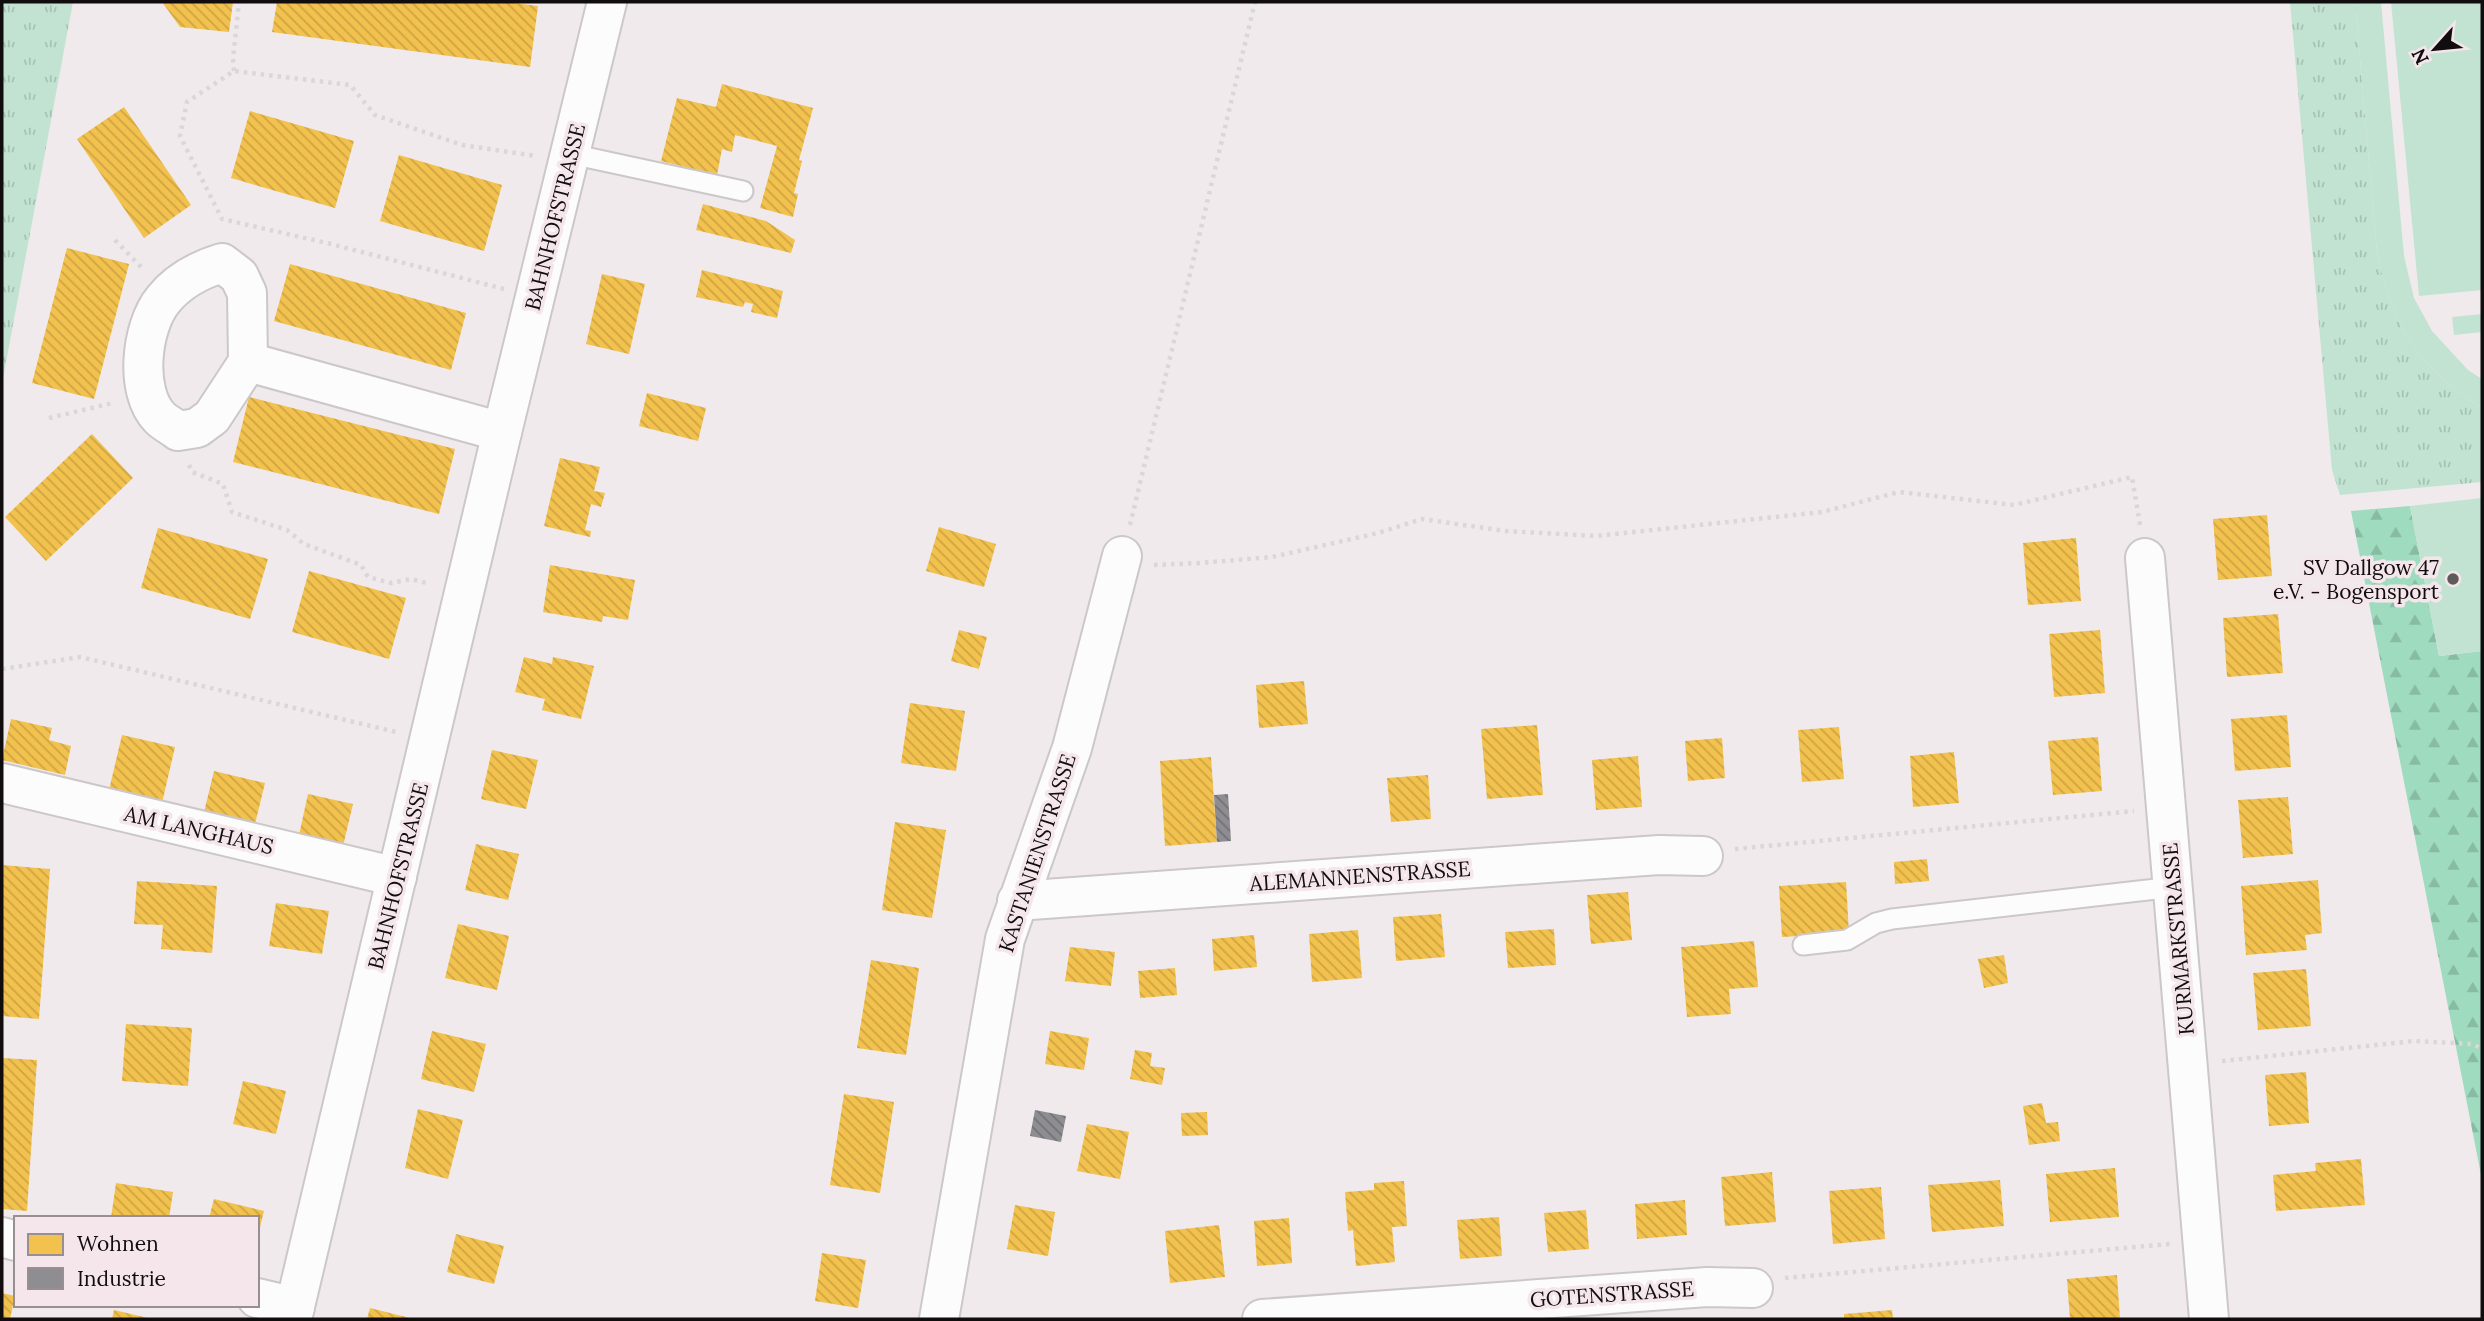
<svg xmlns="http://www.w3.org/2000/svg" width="2484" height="1321" viewBox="0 0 2484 1321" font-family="Lora,serif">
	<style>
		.grass { fill: url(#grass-tufts) }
		.forest { fill: url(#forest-firs) }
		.pitch { fill: #c2e3d2 }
		.homes { fill: url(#homes-back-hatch) }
		.industry { fill: url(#industry-back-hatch) }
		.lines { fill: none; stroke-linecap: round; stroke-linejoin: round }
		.lane-casing { stroke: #ccc7c9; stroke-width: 23 }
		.street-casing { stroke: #ccc7c9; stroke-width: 42 }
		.path { stroke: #dad7d8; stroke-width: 4.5; stroke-dasharray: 3.5 5; stroke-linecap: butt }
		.lane { stroke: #fdfcfc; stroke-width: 19 }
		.street { stroke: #fdfcfc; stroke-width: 38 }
		.poi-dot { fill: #5f5a5c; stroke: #f4e6eb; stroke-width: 2.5 }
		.labels { text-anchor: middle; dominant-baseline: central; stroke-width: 7; stroke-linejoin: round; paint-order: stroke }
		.street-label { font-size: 21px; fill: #110d0f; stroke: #f4e6eb }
		.poi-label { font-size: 21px; fill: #110d0f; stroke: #f4e6eb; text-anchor: end }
	</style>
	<defs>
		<pattern id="grass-tufts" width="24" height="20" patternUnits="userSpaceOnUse" patternTransform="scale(1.75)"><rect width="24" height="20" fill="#c2e3d2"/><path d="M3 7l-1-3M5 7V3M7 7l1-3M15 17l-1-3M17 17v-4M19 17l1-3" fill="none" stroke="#a6c2b3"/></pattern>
		<pattern id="forest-firs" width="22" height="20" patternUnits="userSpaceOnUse" patternTransform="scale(1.75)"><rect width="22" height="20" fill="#9fdbbf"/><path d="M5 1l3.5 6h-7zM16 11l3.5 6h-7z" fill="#88bba3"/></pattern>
		<pattern id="homes-back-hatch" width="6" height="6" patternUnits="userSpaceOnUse" patternTransform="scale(1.75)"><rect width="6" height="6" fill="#f2c14e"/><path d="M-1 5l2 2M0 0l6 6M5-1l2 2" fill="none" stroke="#cea543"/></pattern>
		<pattern id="industry-back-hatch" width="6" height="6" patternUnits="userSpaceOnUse" patternTransform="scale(1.75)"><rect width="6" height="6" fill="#8d8d92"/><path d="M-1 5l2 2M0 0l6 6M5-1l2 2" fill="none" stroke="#727276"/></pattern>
	</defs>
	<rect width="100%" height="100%" fill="#f0eaec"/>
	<!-- grass -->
	<g class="grass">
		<path d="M 2,2 L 73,2 L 2,384 Z"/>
		<path d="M 2290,2 L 2355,2 L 2377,253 C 2394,329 2417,365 2482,408 L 2482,482 L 2340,495 L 2332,470 Z"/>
	</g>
	<!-- forest -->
	<path class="forest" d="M 2410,506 L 2439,656 L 2482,651 L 2482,1180 L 2351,511 Z"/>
	<!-- pitch -->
	<g class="pitch">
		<path d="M 2355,2 L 2381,2 L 2404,256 L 2414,298 L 2432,331 L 2468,370 L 2482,379 L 2482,408 C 2417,365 2394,329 2377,253 Z"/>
		<path d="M 2391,2 L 2482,2 L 2482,290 L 2419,296 Z"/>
		<path d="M 2482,314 L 2482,332 L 2454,335 L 2452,317 Z"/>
		<path d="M 2482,498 L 2482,651 L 2439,656 L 2410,506 Z"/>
	</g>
	<!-- homes -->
	<g class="homes">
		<path d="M 162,2 L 233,2 L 229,32 L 180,27 Z"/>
		<path d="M 277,2 L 507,2 L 538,6 L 530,67 L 272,32 Z"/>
		<path d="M 722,84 L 813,108 L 799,160 L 802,161 L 794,193 L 798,194 L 793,217 L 760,208 L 777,146 L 735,135 L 732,152 L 722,149 L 717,175 L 661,161 L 677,98 L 716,107 Z"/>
		<path d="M 124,107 L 191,205 L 144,238 L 77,139 Z"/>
		<path d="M 250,111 L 354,141 L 335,208 L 231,178 Z"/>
		<path d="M 399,155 L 502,185 L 484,251 L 380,221 Z"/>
		<path d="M 703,204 L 766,221 L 795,240 L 791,253 L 696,230 Z"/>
		<path d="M 67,248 L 129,264 L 94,399 L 32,383 Z"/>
		<path d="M 290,264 L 466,313 L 451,370 L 274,321 Z"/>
		<path d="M 702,270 L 783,291 L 777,318 L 751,312 L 753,304 L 745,302 L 743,307 L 696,297 Z"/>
		<path d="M 602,274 L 645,284 L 629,354 L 586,344 Z"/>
		<path d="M 647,393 L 706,408 L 698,441 L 639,426 Z"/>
		<path d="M 249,397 L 455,449 L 439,514 L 233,462 Z"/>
		<path d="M 92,434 L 133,478 L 46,561 L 5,517 Z"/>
		<path d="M 560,458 L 600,467 L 594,491 L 605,493 L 601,507 L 591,504 L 585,530 L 591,531 L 590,537 L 544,526 Z"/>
		<path d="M 2267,515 L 2272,576 L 2218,580 L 2213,519 Z"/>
		<path d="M 939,527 L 996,544 L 984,587 L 926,571 Z"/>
		<path d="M 158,528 L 268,559 L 250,619 L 141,588 Z"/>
		<path d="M 2076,538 L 2081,601 L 2028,605 L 2023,543 Z"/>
		<path d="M 550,565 L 635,580 L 628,620 L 603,616 L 602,622 L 543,612 Z"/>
		<path d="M 309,571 L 406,598 L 389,659 L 292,632 Z"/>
		<path d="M 2278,614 L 2283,673 L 2227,677 L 2223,618 Z"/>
		<path d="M 959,630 L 987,637 L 979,669 L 951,661 Z"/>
		<path d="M 2100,630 L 2105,693 L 2054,697 L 2049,634 Z"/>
		<path d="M 524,657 L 552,664 L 553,657 L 594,666 L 581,719 L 542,710 L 545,699 L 515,692 Z"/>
		<path d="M 1304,681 L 1308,724 L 1259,728 L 1256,685 Z"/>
		<path d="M 910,703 L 965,711 L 956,771 L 901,763 Z"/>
		<path d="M 2287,715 L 2291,767 L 2235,771 L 2231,719 Z"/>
		<path d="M 11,719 L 52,728 L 49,740 L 71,746 L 65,775 L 2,760 Z"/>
		<path d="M 1537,725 L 1543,795 L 1487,799 L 1481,729 Z"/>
		<path d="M 1839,727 L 1844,779 L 1802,782 L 1798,730 Z"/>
		<path d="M 122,735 L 175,747 L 162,803 L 109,790 Z"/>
		<path d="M 2098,737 L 2102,791 L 2053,795 L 2048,741 Z"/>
		<path d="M 1722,738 L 1725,778 L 1688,781 L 1685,741 Z"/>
		<path d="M 492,750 L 538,760 L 526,809 L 481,799 Z"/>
		<path d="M 1954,752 L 1959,803 L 1913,807 L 1910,756 Z"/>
		<path d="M 1638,756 L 1642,807 L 1596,810 L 1592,760 Z"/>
		<path d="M 1211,757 L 1217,842 L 1165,846 L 1160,761 Z"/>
		<path d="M 214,771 L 265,783 L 255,824 L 204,812 Z"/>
		<path d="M 1428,775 L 1431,819 L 1391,822 L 1387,778 Z"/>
		<path d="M 308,794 L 353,804 L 343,846 L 299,835 Z"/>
		<path d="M 2288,797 L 2293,854 L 2243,858 L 2238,800 Z"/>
		<path d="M 895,822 L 946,830 L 932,918 L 882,910 Z"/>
		<path d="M 476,844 L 519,854 L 508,900 L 465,890 Z"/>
		<path d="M 1927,859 L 1929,881 L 1895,884 L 1894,862 Z"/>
		<path d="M 2,865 L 50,869 L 39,1019 L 2,1016 Z"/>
		<path d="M 2318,880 L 2322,933 L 2305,935 L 2307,950 L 2246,955 L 2241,886 Z"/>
		<path d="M 137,881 L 217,886 L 212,953 L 161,949 L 163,925 L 134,924 Z"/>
		<path d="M 1846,882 L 1849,933 L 1782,937 L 1779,886 Z"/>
		<path d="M 1628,892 L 1632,940 L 1591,944 L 1587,895 Z"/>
		<path d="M 276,903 L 329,911 L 322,954 L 269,946 Z"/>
		<path d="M 1441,914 L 1445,957 L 1396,961 L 1393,917 Z"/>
		<path d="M 458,924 L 509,936 L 497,990 L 445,978 Z"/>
		<path d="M 1554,929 L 1556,965 L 1508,968 L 1505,932 Z"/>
		<path d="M 1358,930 L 1362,978 L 1312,982 L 1309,934 Z"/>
		<path d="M 1254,935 L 1257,967 L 1214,971 L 1212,939 Z"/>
		<path d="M 1754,941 L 1758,987 L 1729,989 L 1731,1014 L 1687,1017 L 1681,947 Z"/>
		<path d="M 1070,947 L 1115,952 L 1111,986 L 1065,981 Z"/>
		<path d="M 2004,955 L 2008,983 L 1984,988 L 1978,959 Z"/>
		<path d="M 871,960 L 919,968 L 906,1055 L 857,1048 Z"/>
		<path d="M 1175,968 L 1177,995 L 1140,998 L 1138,971 Z"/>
		<path d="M 2306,969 L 2311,1026 L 2258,1030 L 2253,973 Z"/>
		<path d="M 126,1024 L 192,1028 L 188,1086 L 122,1081 Z"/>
		<path d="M 432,1031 L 486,1044 L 474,1092 L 421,1079 Z"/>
		<path d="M 1050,1031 L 1089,1038 L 1084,1070 L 1045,1064 Z"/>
		<path d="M 1135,1050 L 1152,1053 L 1150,1066 L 1165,1068 L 1162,1085 L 1130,1079 Z"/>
		<path d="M 2,1058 L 37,1060 L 27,1211 L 2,1209 Z"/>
		<path d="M 2306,1072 L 2309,1123 L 2269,1126 L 2265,1075 Z"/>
		<path d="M 243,1081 L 286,1091 L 276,1134 L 233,1124 Z"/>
		<path d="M 844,1094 L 894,1102 L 880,1193 L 830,1185 Z"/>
		<path d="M 2042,1103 L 2046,1123 L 2058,1122 L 2060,1141 L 2029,1145 L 2023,1106 Z"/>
		<path d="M 418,1109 L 463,1120 L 448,1179 L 405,1168 Z"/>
		<path d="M 1207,1112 L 1208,1135 L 1182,1136 L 1181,1113 Z"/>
		<path d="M 1087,1124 L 1129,1132 L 1120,1179 L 1077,1171 Z"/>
		<path d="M 2361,1159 L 2365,1205 L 2276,1211 L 2273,1175 L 2316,1171 L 2315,1163 Z"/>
		<path d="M 2115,1168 L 2119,1217 L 2050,1222 L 2046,1174 Z"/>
		<path d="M 1772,1172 L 1776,1222 L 1725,1226 L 1721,1177 Z"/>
		<path d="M 2000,1180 L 2004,1226 L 1932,1232 L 1928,1185 Z"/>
		<path d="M 1404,1181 L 1407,1226 L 1392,1227 L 1395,1262 L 1356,1266 L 1353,1230 L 1348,1231 L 1345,1192 L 1374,1190 L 1374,1183 Z"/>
		<path d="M 116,1183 L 173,1192 L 169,1218 L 111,1218 Z"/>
		<path d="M 1881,1187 L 1885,1239 L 1833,1244 L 1829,1191 Z"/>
		<path d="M 214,1199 L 264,1211 L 258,1235 L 257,1218 L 209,1218 Z"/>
		<path d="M 1685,1200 L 1687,1235 L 1637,1239 L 1635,1204 Z"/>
		<path d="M 1015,1205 L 1055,1212 L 1048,1256 L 1007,1249 Z"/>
		<path d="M 1586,1210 L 1589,1249 L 1548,1252 L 1544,1213 Z"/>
		<path d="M 1499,1217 L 1502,1256 L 1460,1259 L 1457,1220 Z"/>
		<path d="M 1289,1218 L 1292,1263 L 1257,1266 L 1254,1221 Z"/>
		<path d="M 1219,1225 L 1225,1277 L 1170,1283 L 1165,1231 Z"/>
		<path d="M 456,1234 L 504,1246 L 494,1284 L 447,1272 Z"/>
		<path d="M 822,1253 L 866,1260 L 858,1308 L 815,1301 Z"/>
		<path d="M 2117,1275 L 2120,1319 L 2070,1319 L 2067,1279 Z"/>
		<path d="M 2,1293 L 15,1296 L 10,1319 L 2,1319 Z"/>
		<path d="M 370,1308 L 410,1318 L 410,1319 L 367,1319 Z"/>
		<path d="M 114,1310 L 148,1318 L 148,1319 L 112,1319 Z"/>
		<path d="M 1892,1310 L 1893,1319 L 1844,1319 L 1844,1314 Z"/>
	</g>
	<!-- industry -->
	<g class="industry">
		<path d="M 1228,794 L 1231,841 L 1217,842 L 1214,795 Z"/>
		<path d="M 1035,1110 L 1066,1116 L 1061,1142 L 1030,1136 Z"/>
	</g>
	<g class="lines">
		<!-- lane casing -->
		<g class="lane-casing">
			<g id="lane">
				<path d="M 571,154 L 743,191"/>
				<path d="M 1803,945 L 1847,940 L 1876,923 L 1892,919 L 2174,887"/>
			</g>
		</g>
		<!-- street casing -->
		<g class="street-casing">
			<g id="street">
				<path d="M 248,362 L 212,417 L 197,428 L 178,431 C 172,426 165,423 160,418 C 134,392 141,327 163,300 C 178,281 199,270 222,263 L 239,276 L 247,293 L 248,362 L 502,432"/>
				<path d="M 2145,558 L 2209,1319"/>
				<path d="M 2,783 L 397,877"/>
				<path d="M 1017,901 L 1659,855 L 1703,856"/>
				<path d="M 2,1237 L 16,1241"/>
				<path d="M 257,1298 L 295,1307"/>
				<path d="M 292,1319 L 502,432 L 607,2"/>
				<path d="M 939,1319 L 1005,939 L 1072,748 L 1122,556"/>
				<path d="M 1262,1319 L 1707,1287 L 1753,1288"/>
			</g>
		</g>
		<!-- path -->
		<g class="path">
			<path d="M 234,71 L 233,59 L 239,2"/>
			<path d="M 115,240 L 143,269"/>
			<path d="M 504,289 L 331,244 L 222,219 L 180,136 L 187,102 L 234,71 L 350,85 L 375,115 L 462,145 L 536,156"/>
			<path d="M 49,418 L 113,403"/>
			<path d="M 189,465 L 192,472 L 223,484 L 232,512 L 287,530 L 304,544 L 361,565 L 368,577 L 391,583 L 411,579 L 430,584"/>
			<path d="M 1130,525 L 1255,2"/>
			<path d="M 1154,565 L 1200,563 L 1272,557 L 1378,533 L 1422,519 L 1505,531 L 1596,536 L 1822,512 L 1899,492 L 2014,505 L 2132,477 L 2140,525"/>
			<path d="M 2,669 L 80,657 L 396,732"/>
			<path d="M 1735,849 L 2134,811"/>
			<path d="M 2222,1061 L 2414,1041 L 2473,1044 L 2482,1049"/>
			<path d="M 1785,1278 L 2170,1244"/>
		</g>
		<!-- lane -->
		<use href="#lane" class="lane"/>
		<!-- street -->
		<use href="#street" class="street"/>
	</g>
	<!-- markers -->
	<circle class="poi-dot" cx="2453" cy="579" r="7"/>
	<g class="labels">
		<!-- street labels -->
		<g class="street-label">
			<text transform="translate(555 217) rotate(-76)">BAHNHOFSTRASSE</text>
			<text transform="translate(199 830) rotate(13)">AM LANGHAUS</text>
			<text transform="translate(1037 853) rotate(-72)">KASTANIENSTRASSE</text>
			<text transform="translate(398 876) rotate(-76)">BAHNHOFSTRASSE</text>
			<text transform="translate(1360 876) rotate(-4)">ALEMANNENSTRASSE</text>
			<text transform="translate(2178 939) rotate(-95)">KURMARKSTRASSE</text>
			<text transform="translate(1612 1294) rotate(-4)">GOTENSTRASSE</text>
		</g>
		<!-- poi labels -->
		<g class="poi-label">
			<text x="2439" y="567">SV Dallgow 47<tspan x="2439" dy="24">e.V. - Bogensport</tspan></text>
		</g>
	</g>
	<!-- border -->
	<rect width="2484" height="1321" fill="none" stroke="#110d0f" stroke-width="7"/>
	<!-- legend -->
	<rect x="14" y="1216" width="245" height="91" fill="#f4e6eb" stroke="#998f93" stroke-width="2"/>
	<rect x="28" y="1234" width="35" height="21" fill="#f2c14e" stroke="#998f93" stroke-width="2"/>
	<text x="77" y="1251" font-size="21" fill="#110d0f">Wohnen</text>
	<rect x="28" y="1268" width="35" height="21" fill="#8d8d92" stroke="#998f93" stroke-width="2"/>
	<text x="77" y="1286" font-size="21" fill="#110d0f">Industrie</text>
	<!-- north arrow -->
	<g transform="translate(2435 49) rotate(243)" stroke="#f4e6eb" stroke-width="5" paint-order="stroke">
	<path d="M0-5L12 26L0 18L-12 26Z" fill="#110d0f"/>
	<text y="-10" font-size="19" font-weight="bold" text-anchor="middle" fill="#110d0f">N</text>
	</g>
</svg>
